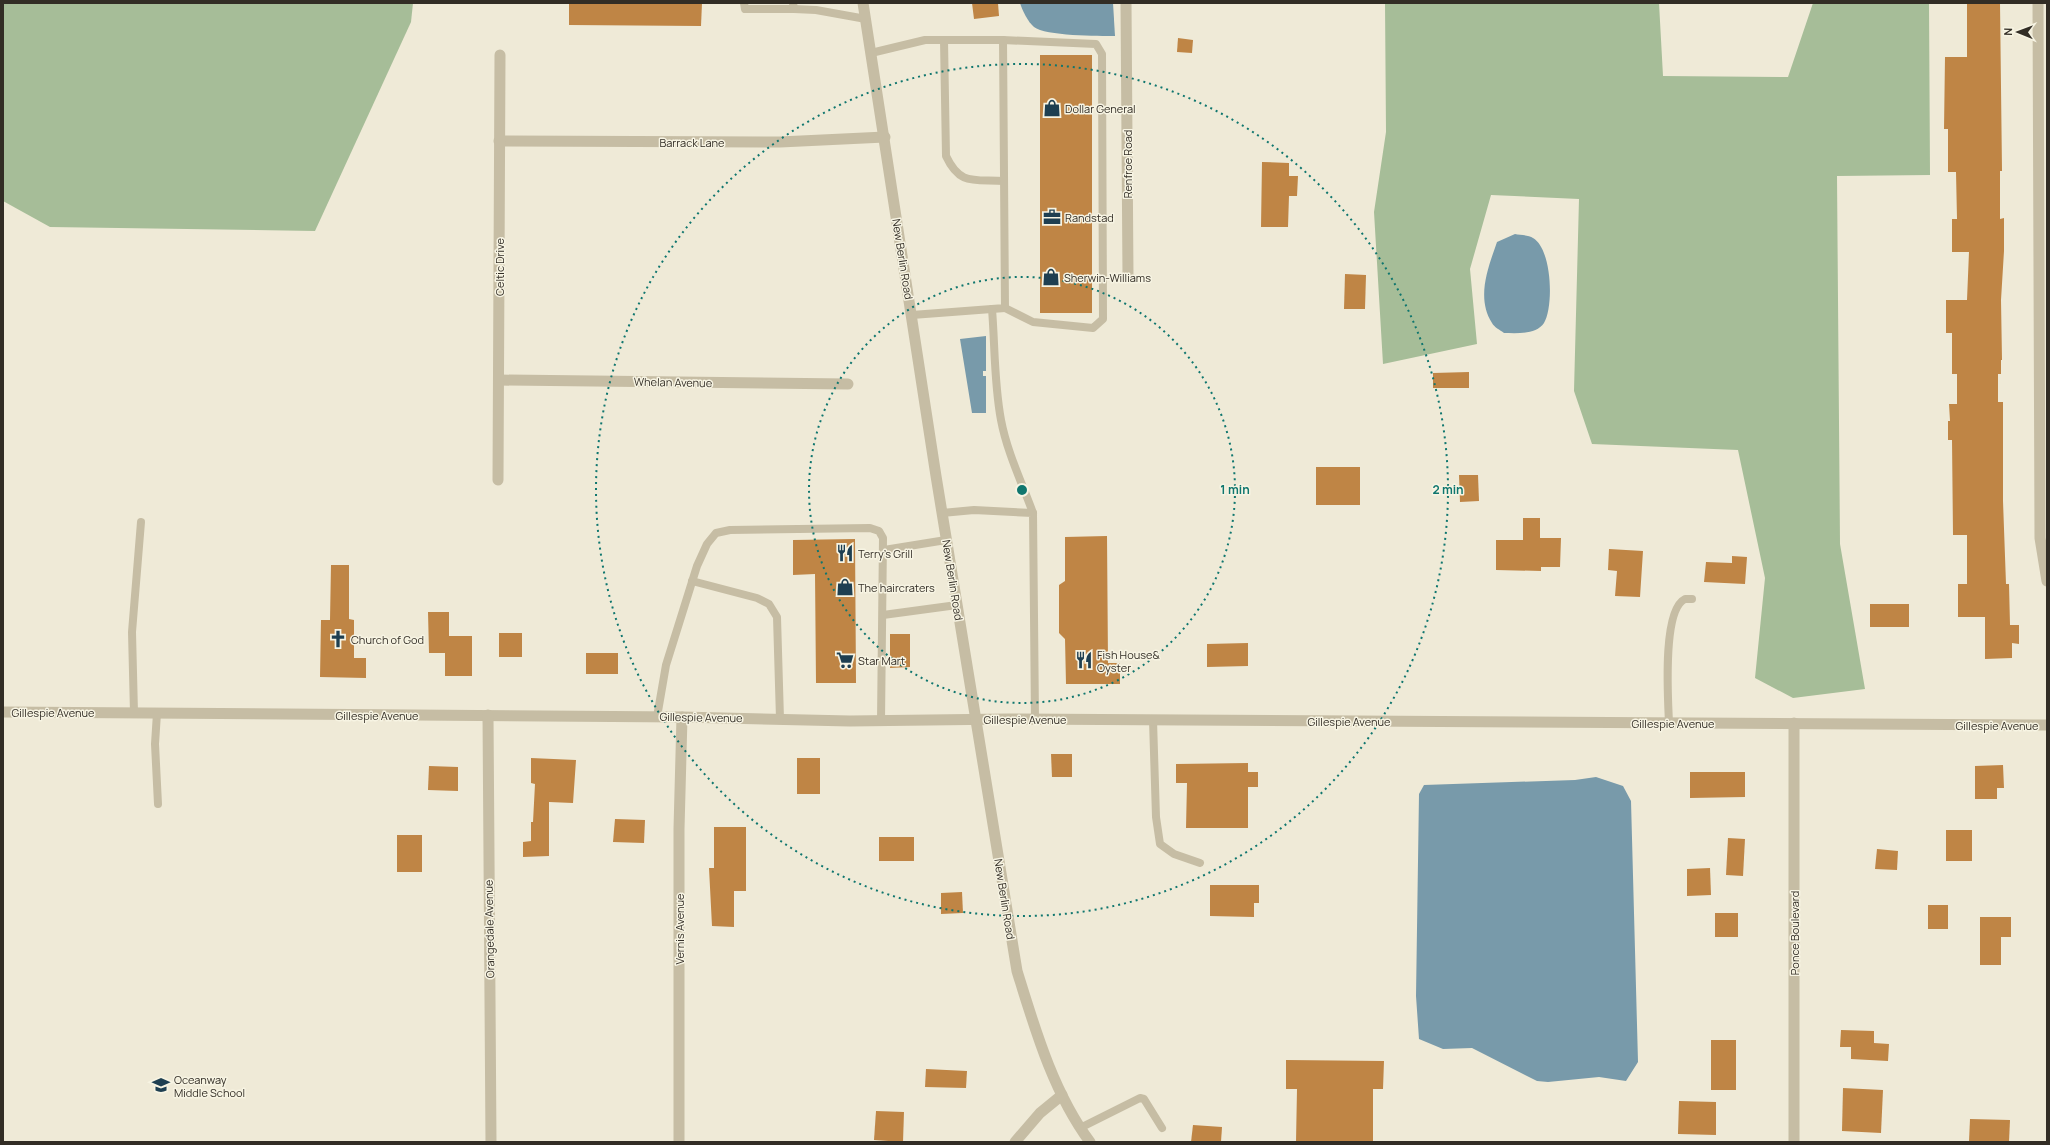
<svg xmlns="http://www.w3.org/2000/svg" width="2050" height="1145" viewBox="0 0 2050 1145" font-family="Manrope,sans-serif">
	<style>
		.green { fill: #a6bd98 }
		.water { fill: #789aaa }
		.building { fill: #bf8545 }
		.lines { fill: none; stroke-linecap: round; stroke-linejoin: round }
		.service { stroke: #c6bda4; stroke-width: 8 }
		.minor { stroke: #c6bda4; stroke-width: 11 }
		.tertiary { stroke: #c6bda4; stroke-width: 11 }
		.ring { fill: none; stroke: #0f766e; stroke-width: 2; stroke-dasharray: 2 4 }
		.labels { text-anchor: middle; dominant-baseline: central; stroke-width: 3; stroke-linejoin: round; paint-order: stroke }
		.poi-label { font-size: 11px; fill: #322d25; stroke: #f7f4e3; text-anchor: start }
		.street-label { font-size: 11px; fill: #322d25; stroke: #f7f4e3 }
		.centre { fill: #0f766e; stroke: #f7f4e3; stroke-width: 2 }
		.ring-label { font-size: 12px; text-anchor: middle; font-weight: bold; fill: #0f766e; stroke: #f7f4e3; stroke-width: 3; stroke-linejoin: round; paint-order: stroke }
	</style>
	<rect width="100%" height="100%" fill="#efead7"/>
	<!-- green -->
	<g class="green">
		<path d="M 3,3 L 413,3 L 411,22 L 315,231 L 50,227 L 3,201 Z"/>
		<path d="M 1385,3 L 1659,3 L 1663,76 L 1788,77 L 1813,3 L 1929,3 L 1930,175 L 1837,176 L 1840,544 L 1865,689 L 1793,698 L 1755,678 L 1765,578 L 1738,450 L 1592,444 L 1574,391 L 1579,199 L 1491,195 L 1470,269 L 1477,344 L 1383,364 L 1374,212 L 1386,132 Z"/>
	</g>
	<!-- water -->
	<g class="water">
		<path d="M 1020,3 L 1113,3 L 1115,36 C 1099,36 1045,36 1034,27 C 1028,22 1022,10 1020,3 Z"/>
		<path d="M 1515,234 C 1520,235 1529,235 1533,238 C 1552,249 1554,306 1544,323 C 1536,335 1516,333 1504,333 C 1500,330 1494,327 1492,323 C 1476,298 1488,268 1497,242 Z"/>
		<path d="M 986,336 L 986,371 L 983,371 L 983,376 L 986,376 L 986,413 L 972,413 L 960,339 Z"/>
		<path d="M 1596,777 L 1623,786 L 1631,801 L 1638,1062 L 1626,1081 L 1599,1077 L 1548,1082 L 1537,1081 L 1472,1048 L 1443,1049 L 1419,1039 L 1416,996 L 1419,794 L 1424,785 L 1575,780 Z"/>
	</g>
	<!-- building -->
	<g class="building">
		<path d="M 569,3 L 702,3 L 701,26 L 569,25 Z"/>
		<path d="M 972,3 L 998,3 L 999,16 L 974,19 Z"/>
		<path d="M 1967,3 L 2000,3 L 2002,171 L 2000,171 L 2000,219 L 2004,218 L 2004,251 L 2001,300 L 2002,360 L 2001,360 L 2001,374 L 1998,374 L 1998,402 L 2003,402 L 2003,501 L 2006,584 L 2009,584 L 2010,625 L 2019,625 L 2019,644 L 2012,643 L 2012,658 L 1985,659 L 1985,617 L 1958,617 L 1958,584 L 1967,584 L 1967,535 L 1953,535 L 1952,440 L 1948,440 L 1948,421 L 1950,421 L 1949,404 L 1957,404 L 1957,374 L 1952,374 L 1952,333 L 1946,333 L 1946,300 L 1967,300 L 1969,252 L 1952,252 L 1952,219 L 1957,219 L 1956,172 L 1948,172 L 1948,129 L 1944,129 L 1945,57 L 1967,57 Z"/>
		<path d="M 1178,38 L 1193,40 L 1192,53 L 1177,52 Z"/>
		<rect x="1040" y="55" width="52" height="258"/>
		<path d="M 1262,162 L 1289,163 L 1289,176 L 1298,176 L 1297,196 L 1289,196 L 1288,227 L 1261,227 Z"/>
		<path d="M 1345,274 L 1366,275 L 1365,309 L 1344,309 Z"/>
		<path d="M 1469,372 L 1469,388 L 1433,388 L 1433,373 Z"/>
		<rect x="1316" y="467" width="44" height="38"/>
		<path d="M 1459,475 L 1478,475 L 1479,501 L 1460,502 Z"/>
		<path d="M 1523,518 L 1540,518 L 1540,538 L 1561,538 L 1560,567 L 1541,567 L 1541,571 L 1496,570 L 1496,540 L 1523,540 Z"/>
		<path d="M 1107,536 L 1108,663 L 1120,663 L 1120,684 L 1066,684 L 1065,639 L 1059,633 L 1059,585 L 1065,581 L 1065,537 Z"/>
		<path d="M 855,539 L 856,683 L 816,683 L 815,574 L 793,575 L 793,540 Z"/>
		<path d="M 1609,549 L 1643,551 L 1640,597 L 1615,596 L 1617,571 L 1608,570 Z"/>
		<path d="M 1732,556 L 1747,557 L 1745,584 L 1704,582 L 1706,562 L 1732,563 Z"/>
		<path d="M 331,565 L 349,565 L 349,619 L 354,620 L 354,658 L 366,658 L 366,678 L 320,677 L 321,620 L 330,620 Z"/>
		<rect x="1870" y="604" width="39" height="23"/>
		<path d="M 428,612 L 449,612 L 449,636 L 472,636 L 472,676 L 445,676 L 445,653 L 429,653 Z"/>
		<rect x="499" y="633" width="23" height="24"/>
		<path d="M 890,634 L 910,634 L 910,667 L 890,668 Z"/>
		<path d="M 1248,643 L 1248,666 L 1207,667 L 1207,644 Z"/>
		<rect x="586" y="653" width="32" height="21"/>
		<path d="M 1051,754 L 1072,754 L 1072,777 L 1052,777 Z"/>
		<path d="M 531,758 L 576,760 L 573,803 L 549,802 L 549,856 L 523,857 L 523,842 L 531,841 L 531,822 L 533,822 L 535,784 L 531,783 Z"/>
		<rect x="797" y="758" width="23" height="36"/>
		<path d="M 1248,763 L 1248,772 L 1258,772 L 1258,787 L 1248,787 L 1248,828 L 1186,828 L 1187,783 L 1176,783 L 1176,764 Z"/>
		<path d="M 2003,765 L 2004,788 L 1997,788 L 1997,799 L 1975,799 L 1975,766 Z"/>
		<path d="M 429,766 L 458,767 L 458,791 L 428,790 Z"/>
		<path d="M 1690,772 L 1745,772 L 1745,797 L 1690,798 Z"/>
		<path d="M 615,819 L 645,820 L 644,843 L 613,842 Z"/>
		<path d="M 714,827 L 746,827 L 746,891 L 734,891 L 734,927 L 712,926 L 709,868 L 714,868 Z"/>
		<rect x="1946" y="830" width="26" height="31"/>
		<rect x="397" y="835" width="25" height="37"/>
		<rect x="879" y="837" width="35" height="24"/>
		<path d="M 1728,838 L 1745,839 L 1743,876 L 1726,875 Z"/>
		<path d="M 1877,849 L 1898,851 L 1897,870 L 1875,869 Z"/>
		<path d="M 1710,868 L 1711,895 L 1687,896 L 1687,869 Z"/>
		<path d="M 1210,885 L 1259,885 L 1259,903 L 1254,903 L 1254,917 L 1210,916 Z"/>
		<path d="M 962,892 L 963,913 L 941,914 L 941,893 Z"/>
		<rect x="1928" y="905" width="20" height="24"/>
		<rect x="1715" y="913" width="23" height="24"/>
		<path d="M 1980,917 L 2011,917 L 2011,937 L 2001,937 L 2001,965 L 1980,965 Z"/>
		<path d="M 1841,1030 L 1874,1031 L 1874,1043 L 1889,1044 L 1888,1061 L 1851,1059 L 1851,1047 L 1840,1047 Z"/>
		<rect x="1711" y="1040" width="25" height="50"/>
		<path d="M 1286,1060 L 1384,1061 L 1383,1089 L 1373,1089 L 1373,1142 L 1296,1142 L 1297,1089 L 1286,1089 Z"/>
		<path d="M 926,1069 L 967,1071 L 966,1088 L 925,1087 Z"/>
		<path d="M 1843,1088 L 1883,1090 L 1881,1133 L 1842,1131 Z"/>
		<path d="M 1679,1101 L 1716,1102 L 1716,1135 L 1678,1134 Z"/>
		<path d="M 876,1111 L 904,1112 L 903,1142 L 874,1140 Z"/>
		<path d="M 1970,1119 L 2010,1120 L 2009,1142 L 1969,1142 Z"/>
		<path d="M 1193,1125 L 1222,1127 L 1221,1142 L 1191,1142 Z"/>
	</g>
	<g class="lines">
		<!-- service -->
		<g class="service">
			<path d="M 744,3 L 745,9 L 794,9 L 793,3"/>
			<path d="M 794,9 L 816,10 L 866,19"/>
			<path d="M 944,40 L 946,156 C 960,186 974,179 1004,181"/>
			<path d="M 1003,40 L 1096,44 L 1102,54 L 1103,319 L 1093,328 L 1033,322 L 1005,308"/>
			<path d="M 871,53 L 925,40 L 1003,40 L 1005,308 L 912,315"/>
			<path d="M 992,309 C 995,346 994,383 1001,420 C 1007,452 1022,483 1033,513"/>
			<path d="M 942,513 L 974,510 L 1033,513 L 1035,719"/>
			<path d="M 884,550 L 946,540"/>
			<path d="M 692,581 L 757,598 L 769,604 L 777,617 L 780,719"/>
			<path d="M 883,615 L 957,605"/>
			<path d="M 134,713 L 132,632 L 141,522"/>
			<path d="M 157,713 L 155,744 L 158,804"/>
			<path d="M 657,717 L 666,665 L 697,566 L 707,544 L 716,533 L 730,530 L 870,528 L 879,531 L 883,538 L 881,721"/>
			<path d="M 1153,720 L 1156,817 L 1160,844 L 1174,854 L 1200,863"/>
			<path d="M 1669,723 C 1668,699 1662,610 1685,599 L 1692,599"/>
			<path d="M 1080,1128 L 1140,1098 L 1144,1099 L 1162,1128"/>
		</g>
		<!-- minor -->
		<g class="minor">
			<path d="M 1126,3 L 1128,276"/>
			<path d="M 2038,3 L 2040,538 L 2047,581"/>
			<path d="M 499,141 L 780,142 L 885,137"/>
			<path d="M 499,380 L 848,384"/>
			<path d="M 498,480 L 500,55"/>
			<path d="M 3,712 L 682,717 L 850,721 L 1008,719 L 2047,725"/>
			<path d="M 488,715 L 491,1142"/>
			<path d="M 679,1142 L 679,829 L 682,717"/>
			<path d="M 1015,1142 L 1040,1113 L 1062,1095"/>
			<path d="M 1794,1142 L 1794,723"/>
		</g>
		<!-- tertiary -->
		<path class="tertiary" d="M 863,3 L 936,476 L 1017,971 C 1035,1029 1053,1092 1090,1142"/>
	</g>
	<!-- distance rings -->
	<g class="ring">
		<circle cx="1022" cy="490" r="213"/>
		<circle cx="1022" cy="490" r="426"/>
	</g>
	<!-- icons -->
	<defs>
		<g id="shop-bare" transform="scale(1.38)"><path d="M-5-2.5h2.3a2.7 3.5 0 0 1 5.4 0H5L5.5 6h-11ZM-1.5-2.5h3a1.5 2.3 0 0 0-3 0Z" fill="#1e3f51" stroke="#f7f4e3" stroke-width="2.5" paint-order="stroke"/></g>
		<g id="office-bare" transform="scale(1.38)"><path d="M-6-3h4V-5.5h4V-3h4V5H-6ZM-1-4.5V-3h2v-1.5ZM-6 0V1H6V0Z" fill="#1e3f51" stroke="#f7f4e3" stroke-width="2.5" paint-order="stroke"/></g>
		<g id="restaurant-bare" transform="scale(1.38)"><path d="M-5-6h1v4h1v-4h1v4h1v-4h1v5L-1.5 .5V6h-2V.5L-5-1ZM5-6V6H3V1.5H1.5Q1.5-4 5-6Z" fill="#1e3f51" stroke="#f7f4e3" stroke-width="2.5" paint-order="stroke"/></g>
		<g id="church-bare" transform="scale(1.38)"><path d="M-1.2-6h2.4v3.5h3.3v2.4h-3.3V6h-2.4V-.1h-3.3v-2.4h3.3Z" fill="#1e3f51" stroke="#f7f4e3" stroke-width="2.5" paint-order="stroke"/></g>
		<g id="supermarket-bare" transform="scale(1.38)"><path d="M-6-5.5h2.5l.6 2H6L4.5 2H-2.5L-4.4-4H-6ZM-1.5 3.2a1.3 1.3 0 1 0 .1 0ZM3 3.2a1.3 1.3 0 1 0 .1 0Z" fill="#1e3f51" stroke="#f7f4e3" stroke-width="2.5" paint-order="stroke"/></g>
		<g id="school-bare" transform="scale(1.38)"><path d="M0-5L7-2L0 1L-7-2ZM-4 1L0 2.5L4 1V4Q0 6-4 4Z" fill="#1e3f51" stroke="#f7f4e3" stroke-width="2.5" paint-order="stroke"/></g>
	</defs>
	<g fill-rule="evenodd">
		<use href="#shop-bare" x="1052" y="108"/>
		<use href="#office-bare" x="1052" y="217"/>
		<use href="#shop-bare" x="1051" y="277"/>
		<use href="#restaurant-bare" x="845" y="553"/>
		<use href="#shop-bare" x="845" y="587"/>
		<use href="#church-bare" x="338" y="639"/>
		<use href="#supermarket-bare" x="845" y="660"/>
		<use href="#restaurant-bare" x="1084" y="660"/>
		<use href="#school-bare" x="161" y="1085"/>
	</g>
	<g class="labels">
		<!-- poi labels -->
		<g class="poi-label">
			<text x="1065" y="108">Dollar General</text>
			<text x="1065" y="217">Randstad</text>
			<text x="1064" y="277">Sherwin-Williams</text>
			<text x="858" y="553">Terry's Grill</text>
			<text x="858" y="587">The haircraters</text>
			<text x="351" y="639">Church of God</text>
			<text x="1097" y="654">Fish House&amp;<tspan x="1097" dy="13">Oyster</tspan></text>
			<text x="858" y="660">Star Mart</text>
			<text x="174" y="1079">Oceanway<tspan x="174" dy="13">Middle School</tspan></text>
		</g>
		<!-- street labels -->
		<g class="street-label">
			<text x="692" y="142">Barrack Lane</text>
			<text transform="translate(1127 164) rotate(-90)">Renfroe Road</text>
			<text transform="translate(903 259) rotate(81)">New Berlin Road</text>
			<text transform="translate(499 267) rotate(-90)">Celtic Drive</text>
			<text transform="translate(673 382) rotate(1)">Whelan Avenue</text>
			<text transform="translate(953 580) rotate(81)">New Berlin Road</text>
			<text x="53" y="712">Gillespie Avenue</text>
			<text x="377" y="715">Gillespie Avenue</text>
			<text transform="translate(701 717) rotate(1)">Gillespie Avenue</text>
			<text x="1025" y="719">Gillespie Avenue</text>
			<text x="1349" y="721">Gillespie Avenue</text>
			<text x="1673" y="723">Gillespie Avenue</text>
			<text x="1997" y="725">Gillespie Avenue</text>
			<text transform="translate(1005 899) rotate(81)">New Berlin Road</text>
			<text transform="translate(489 929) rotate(-91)">Orangedale Avenue</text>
			<text transform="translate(679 929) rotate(-90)">Vernis Avenue</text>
			<text transform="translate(1794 933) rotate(-90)">Ponce Boulevard</text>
		</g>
	</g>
	<circle cx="1022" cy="490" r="6" class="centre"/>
	<g class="ring-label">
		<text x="1235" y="494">1 min</text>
		<text x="1448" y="494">2 min</text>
	</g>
	<!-- border -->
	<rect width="2050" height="1145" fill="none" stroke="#322d25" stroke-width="8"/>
	<!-- north arrow -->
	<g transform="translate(2018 32) rotate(271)" stroke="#f7f4e3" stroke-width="3" paint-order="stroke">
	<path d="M0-3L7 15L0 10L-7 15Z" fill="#322d25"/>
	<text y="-6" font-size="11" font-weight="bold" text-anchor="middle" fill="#322d25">N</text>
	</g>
</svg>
